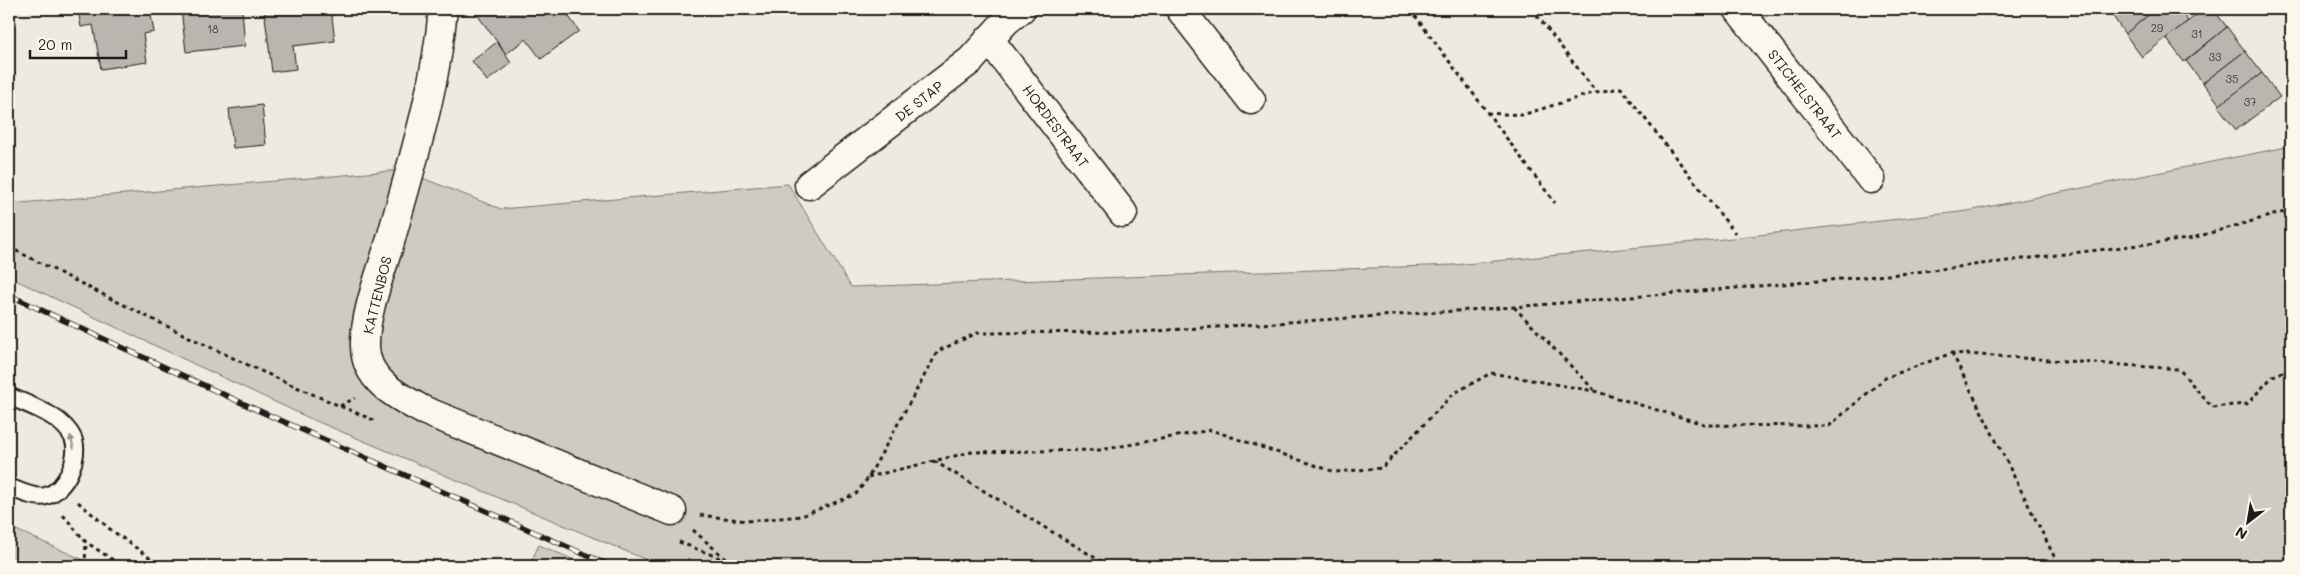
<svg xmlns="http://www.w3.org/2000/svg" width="2300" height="575" viewBox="0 0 2300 575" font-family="Mali,sans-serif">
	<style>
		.green { fill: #ceccc2; stroke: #75746f }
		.building { fill: #b9b6af; stroke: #1c1c1c }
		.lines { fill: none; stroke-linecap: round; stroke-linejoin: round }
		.lane-casing { stroke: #1c1c1c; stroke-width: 20 }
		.street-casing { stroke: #1c1c1c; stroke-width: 31 }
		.path { stroke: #1c1c1c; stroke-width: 3; stroke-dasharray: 4 4; stroke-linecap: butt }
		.lane { stroke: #fbf7ec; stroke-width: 16 }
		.street { stroke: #fbf7ec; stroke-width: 28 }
		.rail-casing { stroke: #1c1c1c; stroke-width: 5.5 }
		.rail { stroke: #fbf7ec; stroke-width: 4; stroke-dasharray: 11; stroke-linecap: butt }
		.oneway { fill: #97948e }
		.labels { text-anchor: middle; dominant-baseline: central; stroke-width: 4; stroke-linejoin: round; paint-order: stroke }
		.number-label { font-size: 11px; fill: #434241 }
		.street-label { font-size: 14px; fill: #1c1c1c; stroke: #fbf7ec }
	</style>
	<rect width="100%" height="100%" fill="#eeeadf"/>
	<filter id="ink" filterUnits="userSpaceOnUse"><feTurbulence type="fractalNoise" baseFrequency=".02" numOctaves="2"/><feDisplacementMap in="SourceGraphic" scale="10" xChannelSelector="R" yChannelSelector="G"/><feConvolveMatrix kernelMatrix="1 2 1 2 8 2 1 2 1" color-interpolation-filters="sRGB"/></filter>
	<g filter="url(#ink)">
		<!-- green -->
		<g class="green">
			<path d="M 2291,146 L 2291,566 L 661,566 L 309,418 L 9,277 L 9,204 L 402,170 L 501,209 L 788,184 L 851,287 L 1454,265 L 1715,240 L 1968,211 Z"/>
			<path d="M 9,526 L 14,529 L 97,566 L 9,566 Z"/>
			<path d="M 539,545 L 589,566 L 529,566 Z"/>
		</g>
		<!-- building -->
		<g class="building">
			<path d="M 78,9 L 150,9 L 154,32 L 143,34 L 147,62 L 101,69 L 93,25 L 81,27 Z"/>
			<path d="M 181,9 L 242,9 L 245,46 L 186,52 Z"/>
			<path d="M 264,9 L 331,9 L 335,41 L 293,46 L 296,69 L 272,72 Z"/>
			<path d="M 473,9 L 567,9 L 565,11 L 579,31 L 541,59 L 526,39 L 506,54 Z"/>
			<path d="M 2108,9 L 2156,9 L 2125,34 Z"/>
			<path d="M 2156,9 L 2179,9 L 2188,21 L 2142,57 L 2125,34 Z"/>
			<path d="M 2204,9 L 2213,9 L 2227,27 L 2184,62 L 2166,38 Z"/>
			<path d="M 2227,27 L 2245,51 L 2203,83 L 2186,61 Z"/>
			<path d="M 497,42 L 511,63 L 487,81 L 472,61 Z"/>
			<path d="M 2245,51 L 2262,73 L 2220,105 L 2203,83 Z"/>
			<path d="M 2262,73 L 2280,97 L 2236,130 L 2218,106 Z"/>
			<path d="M 262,105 L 266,145 L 233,148 L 229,109 Z"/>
		</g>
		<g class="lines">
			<!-- lane casing -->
			<g class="lane-casing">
				<path id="lane" d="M 9,396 C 30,406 62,415 73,438 C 81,456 66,490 46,496 C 35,499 19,491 9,487"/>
			</g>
			<!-- street casing -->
			<g class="street-casing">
				<g id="street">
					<path d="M 443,9 C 436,89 411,166 390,242 C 381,272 364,316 365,346 C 365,380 397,396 423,410 L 672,511"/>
					<path d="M 1180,9 L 1251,100"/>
					<path d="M 1738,9 L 1871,179"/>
					<path d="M 989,39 L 1123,213"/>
					<path d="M 809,185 L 971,60 L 1006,21 L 1021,9"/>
				</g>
			</g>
			<!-- path -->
			<g class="path">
				<path d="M 1410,9 L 1555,203"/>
				<path d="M 1532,9 L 1596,92"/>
				<path d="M 1487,113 L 1522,115 L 1596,92 L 1621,88 L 1735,233"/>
				<path d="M 9,247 C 129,308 251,370 376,421"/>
				<path d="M 1514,307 L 1594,390"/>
				<path d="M 1952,353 L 2059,566"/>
				<path d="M 340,406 L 355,398"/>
				<path d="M 934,461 L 1109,566"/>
				<path d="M 868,477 L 971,452 L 1100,450 L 1211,430 L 1335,472 L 1382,468 L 1453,394 L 1491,373 L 1594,391 L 1707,425 L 1829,426 L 1885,378 L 1952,353 L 2179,369 L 2212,407 L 2247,404 L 2273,376 L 2291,369"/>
				<path d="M 78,502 L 110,529 L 161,566"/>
				<path d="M 63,515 L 86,542 L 122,566"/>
				<path d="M 700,515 L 747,521 L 802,516 L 856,494 L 868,478 L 938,351 L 977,333 L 1140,332 L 1514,307 L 1899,274 L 2189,239 L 2291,210"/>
				<path d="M 693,530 L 726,559"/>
				<path d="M 679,542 L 740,566"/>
				<path d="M 85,566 L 86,542"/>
			</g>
			<!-- lane -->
			<use href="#lane" class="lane"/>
			<!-- street -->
			<use href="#street" class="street"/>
			<!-- rail casing -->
			<g class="rail-casing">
				<path id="rail" d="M 9,295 L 255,409 L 611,566"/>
			</g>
			<!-- rail -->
			<use href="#rail" class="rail"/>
		</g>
		<!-- one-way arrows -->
		<defs><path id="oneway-solid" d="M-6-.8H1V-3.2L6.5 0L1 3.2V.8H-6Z" transform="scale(1.25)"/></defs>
		<use class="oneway" href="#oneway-solid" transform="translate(72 442) rotate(-105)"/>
	</g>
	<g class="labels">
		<!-- number labels -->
		<g class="number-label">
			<text x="2157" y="27">29</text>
			<text x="213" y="28">18</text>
			<text x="2197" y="33">31</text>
			<text x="2215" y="56">33</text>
			<text x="2232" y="78">35</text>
			<text x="2250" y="101">37</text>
		</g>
		<!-- street labels -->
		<g class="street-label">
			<text transform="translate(1805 94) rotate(52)">STICHELSTRAAT</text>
			<text transform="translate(919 101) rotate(-38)">DE STAP</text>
			<text transform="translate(1056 126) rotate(53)">HORDESTRAAT</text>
			<text transform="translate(377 295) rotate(-76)">KATTENBOS</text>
		</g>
	</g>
	<!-- margin -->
	<rect width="2300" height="575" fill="none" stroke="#fbf7ec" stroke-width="30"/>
	<rect x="15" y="15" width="2270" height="545" fill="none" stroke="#1c1c1c" stroke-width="2" filter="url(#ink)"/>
	<!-- north arrow -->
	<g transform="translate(2248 522) rotate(211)" stroke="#fbf7ec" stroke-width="4" paint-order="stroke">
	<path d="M0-4L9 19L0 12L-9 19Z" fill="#1c1c1c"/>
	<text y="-8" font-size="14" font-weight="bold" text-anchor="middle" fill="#1c1c1c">N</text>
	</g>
	<!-- scale -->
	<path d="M30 50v8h96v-8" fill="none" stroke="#1c1c1c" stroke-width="2.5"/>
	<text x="38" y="50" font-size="15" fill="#1c1c1c" stroke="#fbf7ec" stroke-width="4" paint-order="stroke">20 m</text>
</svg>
